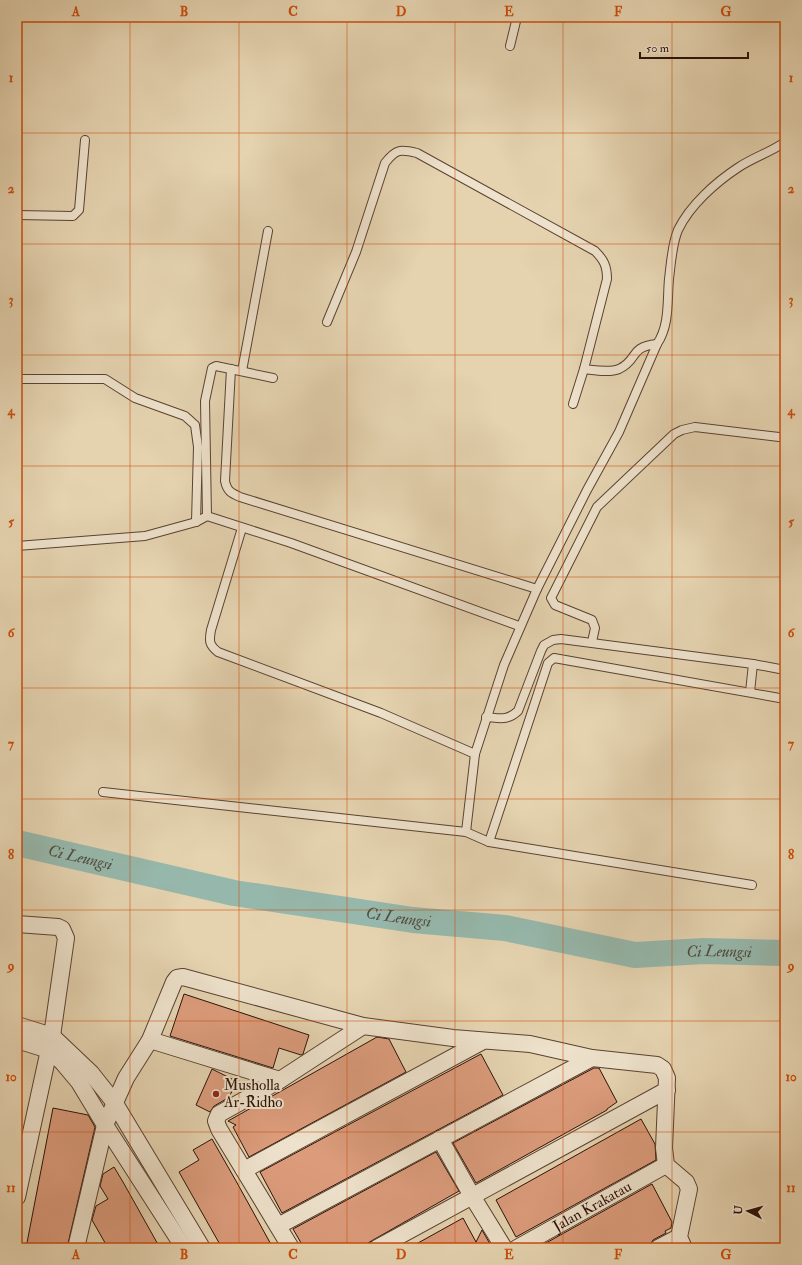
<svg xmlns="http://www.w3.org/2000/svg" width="802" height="1265" viewBox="0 0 802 1265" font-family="'IM FELL Double Pica',serif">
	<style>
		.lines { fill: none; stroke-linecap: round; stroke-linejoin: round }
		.river { stroke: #96b8ac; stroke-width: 26 }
		.building { fill: #dc9c7c; stroke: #2b1107 }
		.service-casing { stroke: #5a4231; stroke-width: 10 }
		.minor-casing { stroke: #5a4231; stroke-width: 18 }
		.service { stroke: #eee2cc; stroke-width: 8 }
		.minor { stroke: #eee2cc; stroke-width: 16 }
		.grid { fill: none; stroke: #cc4e0b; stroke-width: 1; stroke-opacity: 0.55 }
		.poi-dot { fill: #8f2418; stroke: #eee2cc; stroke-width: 1.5 }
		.labels { text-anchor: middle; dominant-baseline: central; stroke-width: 4; stroke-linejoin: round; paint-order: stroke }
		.poi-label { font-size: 15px; fill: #2b1107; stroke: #eee2cc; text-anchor: start }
		.street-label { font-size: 15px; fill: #2b1107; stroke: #eee2cc }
		.water-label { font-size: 16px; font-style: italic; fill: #504b41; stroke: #eee2cc }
		.neatline { fill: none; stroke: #cc4e0b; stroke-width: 1.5 }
		.grid-label { font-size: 13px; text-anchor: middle; font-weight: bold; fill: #cc4e0b }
	</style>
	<rect width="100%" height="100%" fill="#e5d3b0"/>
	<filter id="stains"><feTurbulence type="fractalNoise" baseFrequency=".005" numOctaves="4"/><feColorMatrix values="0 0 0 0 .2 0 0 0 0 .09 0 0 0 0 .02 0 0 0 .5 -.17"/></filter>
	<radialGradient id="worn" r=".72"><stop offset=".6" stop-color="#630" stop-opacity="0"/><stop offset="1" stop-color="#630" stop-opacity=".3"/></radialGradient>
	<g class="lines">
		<!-- river -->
		<path class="river" id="s1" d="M 17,843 L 234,893 L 413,920 L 505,928 L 635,955 L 704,951 L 785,953"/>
	</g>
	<!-- building -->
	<g class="building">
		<path d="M 184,994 L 309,1035 L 303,1054 L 301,1055 L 279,1048 L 273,1068 L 170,1036 Z"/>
		<path d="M 377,1037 L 389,1039 L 406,1072 L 249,1157 L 233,1127 L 236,1125 L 228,1121 Z"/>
		<path d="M 481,1054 L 503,1095 L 282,1213 L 260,1172 Z"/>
		<path d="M 594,1068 L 599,1068 L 617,1102 L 607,1109 L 607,1110 L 476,1183 L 453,1143 Z"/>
		<path d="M 212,1069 L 238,1082 L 228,1098 L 214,1106 L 210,1112 L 196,1105 Z"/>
		<path d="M 53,1108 L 88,1115 L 95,1127 L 67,1248 L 26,1248 Z"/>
		<path d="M 641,1119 L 655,1144 L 656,1160 L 516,1237 L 496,1200 Z"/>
		<path d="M 212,1139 L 236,1181 L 273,1248 L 222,1248 L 214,1234 L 179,1172 L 199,1160 L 193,1150 Z"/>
		<path d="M 436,1152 L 459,1191 L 359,1248 L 304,1248 L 293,1229 Z"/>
		<path d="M 114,1167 L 123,1182 L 160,1248 L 108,1248 L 92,1220 L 96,1206 L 108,1199 L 100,1186 L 103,1174 Z"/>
		<path d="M 652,1184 L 672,1222 L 671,1228 L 665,1231 L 666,1233 L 653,1240 L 649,1248 L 537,1248 Z"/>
		<path d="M 463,1218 L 476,1242 L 482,1230 L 490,1244 L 488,1248 L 409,1248 Z"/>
	</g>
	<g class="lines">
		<!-- service casing -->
		<g class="service-casing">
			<g id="service">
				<path d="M 510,46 L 517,17"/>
				<path d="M 17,215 L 73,216 L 79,210 L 85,140"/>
				<path d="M 327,322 L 356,252 L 385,163 C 396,149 400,149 417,153 L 595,251 C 604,260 607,266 607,279 L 584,369"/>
				<path d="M 231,369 L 225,481 C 227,491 231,493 240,497 L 537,589"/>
				<path d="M 242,371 L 268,231"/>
				<path d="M 17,379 L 105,379 L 135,398 L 185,416 L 195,425 L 198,447 L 196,522"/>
				<path d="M 573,404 L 584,369 C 594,370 609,373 619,369 C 639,360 628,347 657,344"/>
				<path d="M 207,516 L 205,401 L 212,368 L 216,366 L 273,378"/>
				<path d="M 242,528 L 211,630 C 209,641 209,645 218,652 L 381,713 L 475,754"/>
				<path d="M 17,546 L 145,536 L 196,522 L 207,516 L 291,543 L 519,626"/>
				<path d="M 592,642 L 595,628 L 592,620 L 555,605 L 551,598 L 597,507 L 674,434 L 682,430 L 695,427 L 779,437"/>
				<path d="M 750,692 L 753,664"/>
				<path d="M 486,717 C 500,718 507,721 518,711 L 541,651 L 544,645 L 553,640 L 561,639 L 753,664 L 785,670"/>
				<path d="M 103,792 L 466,832 L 475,754 L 504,665 L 537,589 L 587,490 L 619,432 L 657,344 C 670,325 667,300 669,279 C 671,263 672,244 678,230 C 690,205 716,182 739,167 C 754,157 771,152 785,142"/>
				<path d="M 466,832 L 489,842 L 752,885"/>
				<path d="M 489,842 L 548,663 L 554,658 L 785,699"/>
			</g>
		</g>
		<!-- minor casing -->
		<g class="minor-casing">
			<g id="minor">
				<path d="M 17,924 L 58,927 L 62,929 L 66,938 L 52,1036 L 17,1197"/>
				<path d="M 17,1025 L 52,1036 L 91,1073 L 114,1102 L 202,1248"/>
				<path d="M 17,1040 L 49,1050 L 63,1063 L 79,1082 L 105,1125 L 184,1248"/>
				<path d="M 150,1040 L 280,1080"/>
				<path d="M 440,1139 L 472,1196 L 504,1248"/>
				<path d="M 244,1170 L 483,1041"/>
				<path d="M 278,1226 L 592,1058"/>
				<path d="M 76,1248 L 105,1125 L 126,1078 L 150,1040 L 174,982 L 177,978 L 183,977 L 363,1026 L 453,1038 L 530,1044 L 592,1058 L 657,1065 L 663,1069 L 667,1078 L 664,1148 L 666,1165 L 686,1182 L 689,1189 L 679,1237 L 684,1248"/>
				<path d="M 291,1248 L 219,1129 L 216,1121 L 219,1114 L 280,1080 L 363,1026"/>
				<path d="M 377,1248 L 667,1090"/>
				<path id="s2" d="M 517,1248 L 666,1165"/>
				<path d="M 658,1248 L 679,1237"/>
			</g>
		</g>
		<!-- service -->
		<use href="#service" class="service"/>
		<!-- minor -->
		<use href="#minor" class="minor"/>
	</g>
	<!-- grid -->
	<path class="grid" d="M 130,17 L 130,1248M 239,17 L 239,1248M 347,17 L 347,1248M 455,17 L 455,1248M 563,17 L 563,1248M 672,17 L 672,1248M 17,133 L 785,133M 17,244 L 785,244M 17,355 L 785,355M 17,466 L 785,466M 17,577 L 785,577M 17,688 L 785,688M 17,799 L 785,799M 17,910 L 785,910M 17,1021 L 785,1021M 17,1132 L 785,1132"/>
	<!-- markers -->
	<circle class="poi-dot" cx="216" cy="1094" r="4"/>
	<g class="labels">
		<!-- poi labels -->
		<g class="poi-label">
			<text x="224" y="1085">Musholla<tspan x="224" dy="17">Ar-Ridho</tspan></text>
		</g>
		<!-- street labels -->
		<g class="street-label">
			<text stroke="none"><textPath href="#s2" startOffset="86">Jalan Krakatau</textPath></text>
		</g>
		<!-- water labels -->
		<g class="water-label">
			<text stroke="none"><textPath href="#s1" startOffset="65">Ci Leungsi</textPath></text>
			<text stroke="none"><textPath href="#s1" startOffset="389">Ci Leungsi</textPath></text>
			<text stroke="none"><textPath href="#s1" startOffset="713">Ci Leungsi</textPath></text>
		</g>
	</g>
	<!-- margin -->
	<rect width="802" height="1265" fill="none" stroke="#e5d3b0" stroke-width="44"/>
	<!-- north arrow -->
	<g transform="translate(748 1211) rotate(276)" stroke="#eee2cc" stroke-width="3" paint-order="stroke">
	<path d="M0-3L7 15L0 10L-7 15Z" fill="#2b1107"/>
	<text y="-6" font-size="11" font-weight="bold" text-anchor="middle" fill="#2b1107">U</text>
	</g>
	<!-- scale -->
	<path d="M640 52v6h108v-6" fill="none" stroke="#2b1107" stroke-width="2"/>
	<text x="646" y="52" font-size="12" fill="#2b1107" stroke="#eee2cc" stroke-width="3" paint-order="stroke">50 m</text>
	<rect x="22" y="22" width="758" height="1221" class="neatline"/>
	<g class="grid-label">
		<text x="76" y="16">A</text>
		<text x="184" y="16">B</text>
		<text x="293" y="16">C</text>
		<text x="401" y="16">D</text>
		<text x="509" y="16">E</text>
		<text x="618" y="16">F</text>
		<text x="726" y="16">G</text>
		<text x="11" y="82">1</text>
		<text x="791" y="82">1</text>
		<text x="11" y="193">2</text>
		<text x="791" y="193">2</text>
		<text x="11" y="304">3</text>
		<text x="791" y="304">3</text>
		<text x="11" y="415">4</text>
		<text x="791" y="415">4</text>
		<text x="11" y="526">5</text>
		<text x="791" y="526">5</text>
		<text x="11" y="637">6</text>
		<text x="791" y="637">6</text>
		<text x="11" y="748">7</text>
		<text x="791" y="748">7</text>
		<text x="11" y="859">8</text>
		<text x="791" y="859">8</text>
		<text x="11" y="970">9</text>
		<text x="791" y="970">9</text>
		<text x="11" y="1081">10</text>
		<text x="791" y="1081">10</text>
		<text x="11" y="1192">11</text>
		<text x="791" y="1192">11</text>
		<text x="76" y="1259">A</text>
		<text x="184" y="1259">B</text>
		<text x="293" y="1259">C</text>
		<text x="401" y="1259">D</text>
		<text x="509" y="1259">E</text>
		<text x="618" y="1259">F</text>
		<text x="726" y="1259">G</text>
	</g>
	<rect width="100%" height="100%" filter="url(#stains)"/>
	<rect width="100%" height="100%" fill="url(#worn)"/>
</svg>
